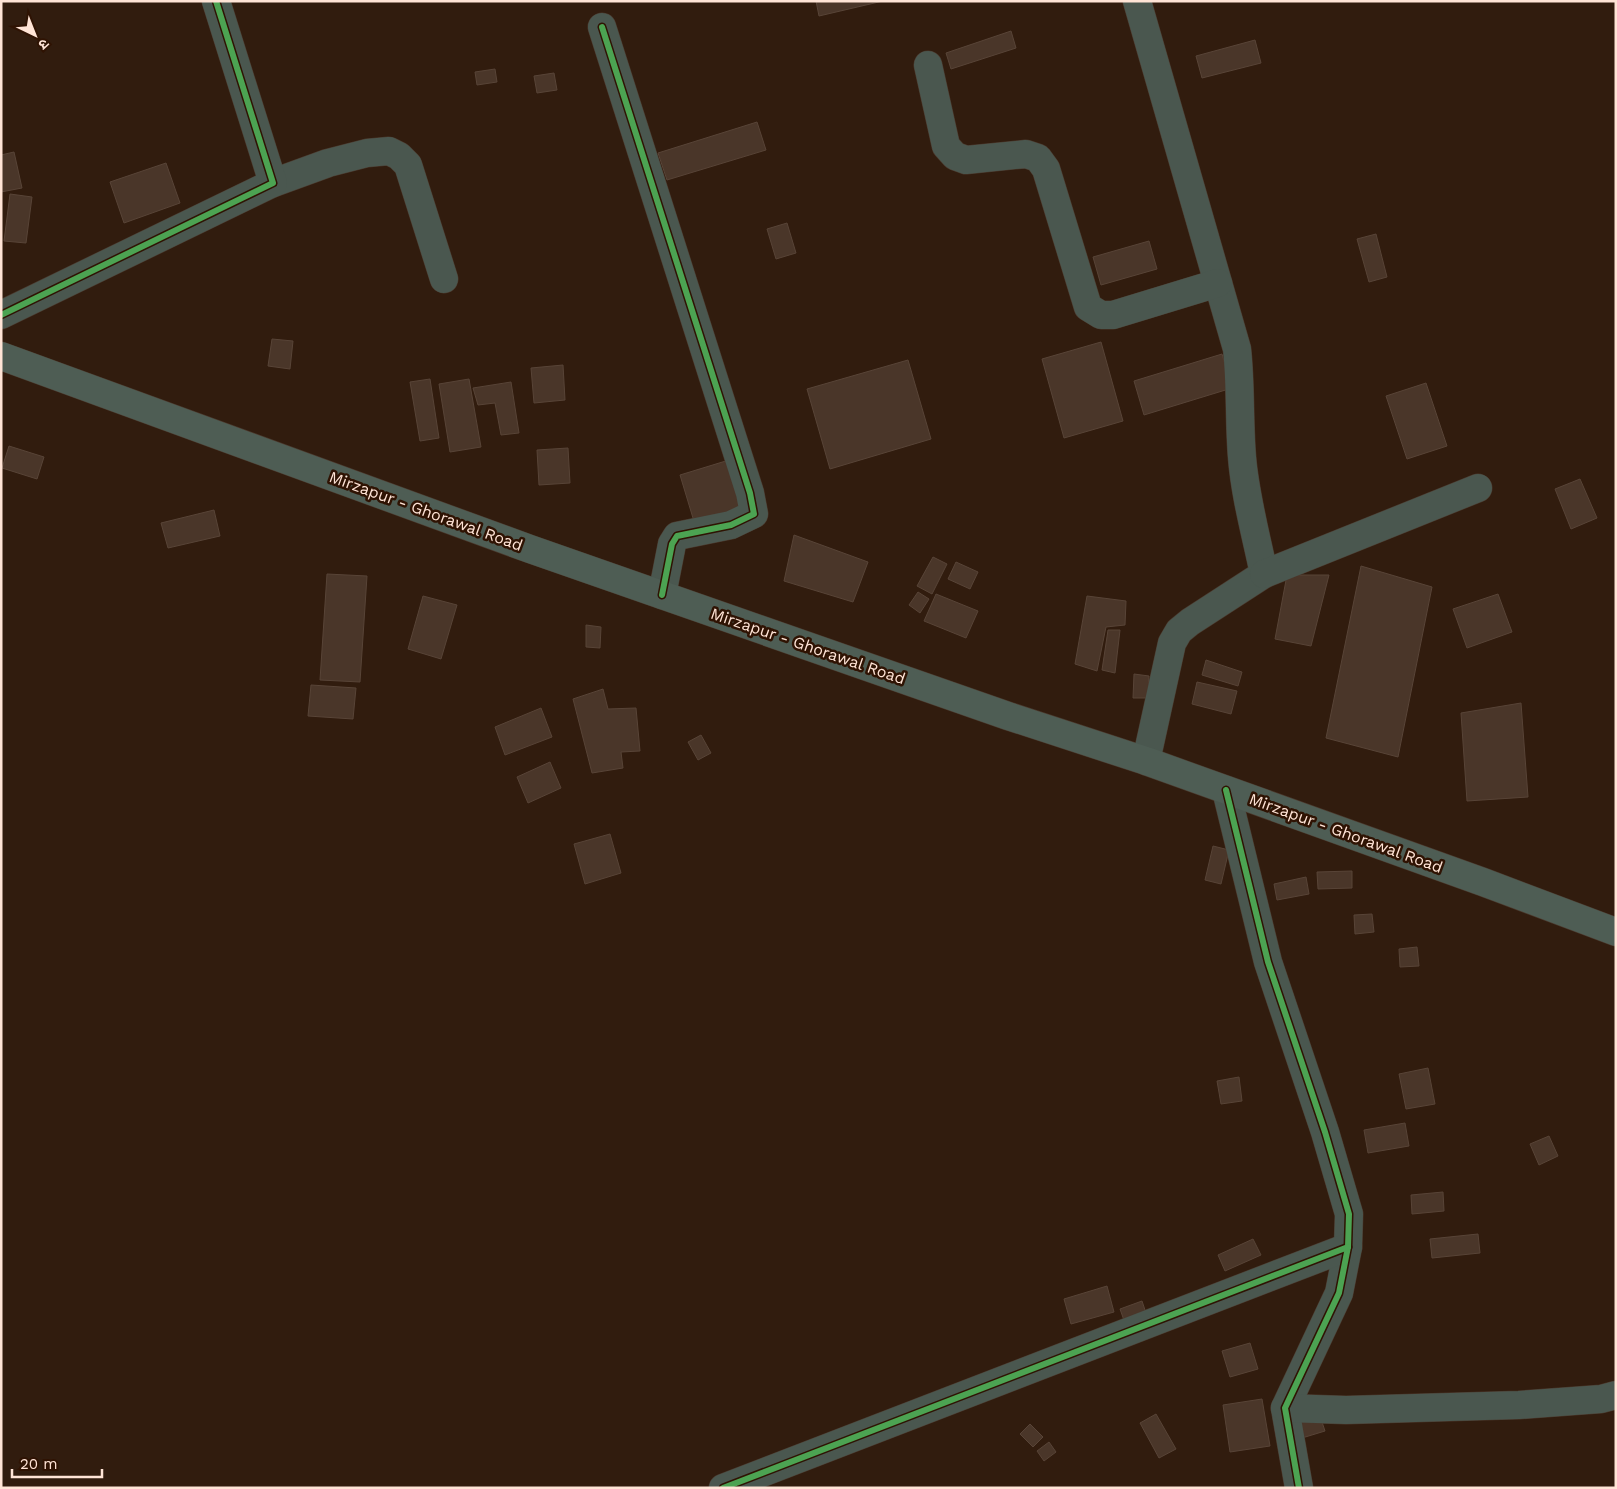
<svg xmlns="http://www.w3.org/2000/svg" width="1617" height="1489" viewBox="0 0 1617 1489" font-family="'Work Sans','Noto Sans Devanagari',sans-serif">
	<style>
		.building { fill: #4a3629; stroke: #584437 }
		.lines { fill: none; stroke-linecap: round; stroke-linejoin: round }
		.minor-casing { stroke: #4b392d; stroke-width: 29 }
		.major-casing { stroke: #4b392d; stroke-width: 29 }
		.minor { stroke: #4a574f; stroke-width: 28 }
		.major { stroke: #4e5d54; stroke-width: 28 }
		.cycleway-casing { stroke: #2f1303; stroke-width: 9 }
		.cycleway { stroke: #4ca352; stroke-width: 6 }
		.labels { text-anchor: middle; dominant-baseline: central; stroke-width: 5; stroke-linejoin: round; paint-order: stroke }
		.street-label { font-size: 16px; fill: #ffe4d6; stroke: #2f1303 }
	</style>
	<rect width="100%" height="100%" fill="#311c0e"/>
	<!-- building -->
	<g class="building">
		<path d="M 816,1 L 883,1 L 819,16 Z"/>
		<path d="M 1011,31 L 1016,48 L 951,69 L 946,53 Z"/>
		<path d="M 1255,40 L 1261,63 L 1202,78 L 1196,56 Z"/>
		<path d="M 495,69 L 497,82 L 477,85 L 475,72 Z"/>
		<path d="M 554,73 L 557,90 L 537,93 L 534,76 Z"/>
		<path d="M 757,122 L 766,150 L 667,180 L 658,153 Z"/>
		<path d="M 14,152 L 22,188 L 1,192 L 1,155 Z"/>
		<path d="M 166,163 L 180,203 L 124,223 L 110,182 Z"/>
		<path d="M 10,194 L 32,197 L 26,243 L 4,241 Z"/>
		<path d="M 787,223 L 796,253 L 776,259 L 767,229 Z"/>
		<path d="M 1376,234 L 1387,277 L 1369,282 L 1357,239 Z"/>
		<path d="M 1149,241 L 1157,269 L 1101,285 L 1093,257 Z"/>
		<path d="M 272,339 L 293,341 L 290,369 L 268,366 Z"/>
		<path d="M 1101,342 L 1123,421 L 1064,438 L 1042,359 Z"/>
		<path d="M 1222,354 L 1232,388 L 1144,415 L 1134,381 Z"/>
		<path d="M 908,360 L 931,439 L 830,469 L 807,389 Z"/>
		<path d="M 563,365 L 565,400 L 534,403 L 531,368 Z"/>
		<path d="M 430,379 L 439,438 L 420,441 L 410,382 Z"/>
		<path d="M 469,379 L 481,447 L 450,452 L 439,384 Z"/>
		<path d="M 511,382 L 519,433 L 501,435 L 495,403 L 478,405 L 473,388 Z"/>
		<path d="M 1426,383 L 1447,446 L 1407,459 L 1386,396 Z"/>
		<path d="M 9,446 L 44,457 L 37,479 L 2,468 Z"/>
		<path d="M 568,448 L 570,483 L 539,485 L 537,450 Z"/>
		<path d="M 729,460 L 745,513 L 696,528 L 680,475 Z"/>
		<path d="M 1580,479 L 1597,518 L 1571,529 L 1555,489 Z"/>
		<path d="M 214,510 L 220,536 L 168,548 L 161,523 Z"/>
		<path d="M 794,535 L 868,562 L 853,602 L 784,581 Z"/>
		<path d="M 933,557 L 947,564 L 932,594 L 917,586 Z"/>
		<path d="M 956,562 L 978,572 L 970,589 L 948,579 Z"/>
		<path d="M 1361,566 L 1432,587 L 1398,757 L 1326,738 Z"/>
		<path d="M 327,574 L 367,576 L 360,682 L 320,680 Z"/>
		<path d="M 1287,575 L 1329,575 L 1311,646 L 1275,639 Z"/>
		<path d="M 918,592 L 929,599 L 920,613 L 909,605 Z"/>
		<path d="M 936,594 L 978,611 L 966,638 L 924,621 Z"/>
		<path d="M 1498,594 L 1512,632 L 1467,648 L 1453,609 Z"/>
		<path d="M 423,596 L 457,605 L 441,659 L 408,649 Z"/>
		<path d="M 1087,596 L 1126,601 L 1125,625 L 1106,627 L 1097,671 L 1075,664 Z"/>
		<path d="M 586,625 L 601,627 L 600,648 L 586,647 Z"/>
		<path d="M 1108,630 L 1120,630 L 1115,673 L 1102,670 Z"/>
		<path d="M 1206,660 L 1242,672 L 1238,686 L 1202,675 Z"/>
		<path d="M 1134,674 L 1149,676 L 1148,698 L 1133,698 Z"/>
		<path d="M 1197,682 L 1237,691 L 1231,714 L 1192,704 Z"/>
		<path d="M 311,685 L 356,688 L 353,719 L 308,716 Z"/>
		<path d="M 603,689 L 608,709 L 636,708 L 640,751 L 621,752 L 623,768 L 592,773 L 573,699 Z"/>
		<path d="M 1521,703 L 1528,797 L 1467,801 L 1461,713 Z"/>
		<path d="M 541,708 L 552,737 L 505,755 L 495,727 Z"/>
		<path d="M 701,735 L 711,753 L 698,760 L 688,742 Z"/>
		<path d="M 550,762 L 561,788 L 528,803 L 517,777 Z"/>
		<path d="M 610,834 L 621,873 L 585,884 L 574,844 Z"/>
		<path d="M 1213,846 L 1229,850 L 1221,884 L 1205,880 Z"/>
		<path d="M 1352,871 L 1352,888 L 1318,889 L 1317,872 Z"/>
		<path d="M 1306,877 L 1309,894 L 1277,900 L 1274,884 Z"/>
		<path d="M 1372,914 L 1374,932 L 1355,934 L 1354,915 Z"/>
		<path d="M 1417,947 L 1419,966 L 1400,967 L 1399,949 Z"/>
		<path d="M 1428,1068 L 1435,1104 L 1406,1109 L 1399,1074 Z"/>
		<path d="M 1239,1077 L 1242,1101 L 1221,1104 L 1217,1081 Z"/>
		<path d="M 1405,1123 L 1409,1146 L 1368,1153 L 1364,1130 Z"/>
		<path d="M 1549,1136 L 1558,1156 L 1539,1165 L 1530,1144 Z"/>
		<path d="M 1443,1192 L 1444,1211 L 1412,1214 L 1411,1195 Z"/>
		<path d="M 1478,1234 L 1480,1253 L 1432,1258 L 1430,1239 Z"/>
		<path d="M 1253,1239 L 1261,1255 L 1225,1271 L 1218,1255 Z"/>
		<path d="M 1107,1286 L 1114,1312 L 1071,1324 L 1064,1299 Z"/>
		<path d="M 1142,1301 L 1148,1319 L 1126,1326 L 1120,1309 Z"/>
		<path d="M 1250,1343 L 1258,1369 L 1230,1377 L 1222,1351 Z"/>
		<path d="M 1262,1399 L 1270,1446 L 1230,1452 L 1223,1405 Z"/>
		<path d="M 1318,1410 L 1325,1431 L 1302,1438 L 1296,1417 Z"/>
		<path d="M 1156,1414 L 1176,1449 L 1159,1458 L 1140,1423 Z"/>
		<path d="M 1030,1424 L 1043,1437 L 1033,1447 L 1020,1434 Z"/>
		<path d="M 1049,1442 L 1056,1452 L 1044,1461 L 1037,1451 Z"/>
	</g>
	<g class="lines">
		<!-- minor casing -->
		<g class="minor-casing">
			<g id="minor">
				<path d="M 1137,1 L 1237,349 C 1241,385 1239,421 1242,457 C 1245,496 1256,535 1264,574 L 1190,622 L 1179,631 L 1172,643 L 1146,761"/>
				<path d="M 602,27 L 750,493 L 754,514 L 731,525 L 677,536 L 672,544 L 662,595"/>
				<path d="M 928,65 L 946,146 L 955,156 L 966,160 L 1026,154 L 1038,158 L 1046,169 L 1088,307 L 1101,315 L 1113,315 L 1218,283"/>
				<path d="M 273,183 L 328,163 L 367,153 L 389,151 L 399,156 L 408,165 L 444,279"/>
				<path d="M 1,315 L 273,183 L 216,1"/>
				<path d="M 1264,574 L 1478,488"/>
				<path d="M 1226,790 L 1268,962 L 1325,1132 L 1349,1214 L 1348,1247 L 1339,1293 L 1285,1408 L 1299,1488"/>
				<path d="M 1285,1408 L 1346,1410 L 1519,1405 L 1601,1399 L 1616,1395"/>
				<path d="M 723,1488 L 1348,1247"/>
			</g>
		</g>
		<!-- major casing -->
		<g class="major-casing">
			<path id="major" d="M 1,356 L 530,549 L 1008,716 L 1146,761 L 1483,882 L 1616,932"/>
		</g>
		<!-- minor -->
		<use href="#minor" class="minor"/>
		<!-- major -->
		<use href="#major" class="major"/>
		<!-- cycleway casing -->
		<g class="cycleway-casing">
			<g id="cycleway">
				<path d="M 602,27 L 750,493 L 754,514 L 731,525 L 677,536 L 672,544 L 662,595"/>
				<path d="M 1,315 L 273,183 L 216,1"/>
				<path d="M 1226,790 L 1268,962 L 1325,1132 L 1349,1214 L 1348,1247 L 1339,1293 L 1285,1408 L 1299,1488"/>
				<path d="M 723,1488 L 1348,1247"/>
			</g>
		</g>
		<!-- cycleway -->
		<use href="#cycleway" class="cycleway"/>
	</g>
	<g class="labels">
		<!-- street labels -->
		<g class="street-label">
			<text transform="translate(426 511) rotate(20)">Mirzapur - Ghorawal Road</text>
			<text transform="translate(808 646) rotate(19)">Mirzapur - Ghorawal Road</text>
			<text transform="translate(1346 833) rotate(20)">Mirzapur - Ghorawal Road</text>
		</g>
	</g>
	<!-- border -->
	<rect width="1617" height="1489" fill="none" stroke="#ffe4d6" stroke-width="5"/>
	<!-- north arrow -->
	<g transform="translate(35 35) rotate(137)" stroke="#2f1303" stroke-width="4" paint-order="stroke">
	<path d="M0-4L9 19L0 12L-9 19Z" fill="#ffe4d6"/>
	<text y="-8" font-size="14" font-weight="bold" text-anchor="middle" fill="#ffe4d6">उ</text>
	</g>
	<!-- scale -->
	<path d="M12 1469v8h90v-8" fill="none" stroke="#ffe4d6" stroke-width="2.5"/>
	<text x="20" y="1469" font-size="15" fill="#ffe4d6" stroke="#2f1303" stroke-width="4" paint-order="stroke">20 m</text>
</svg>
